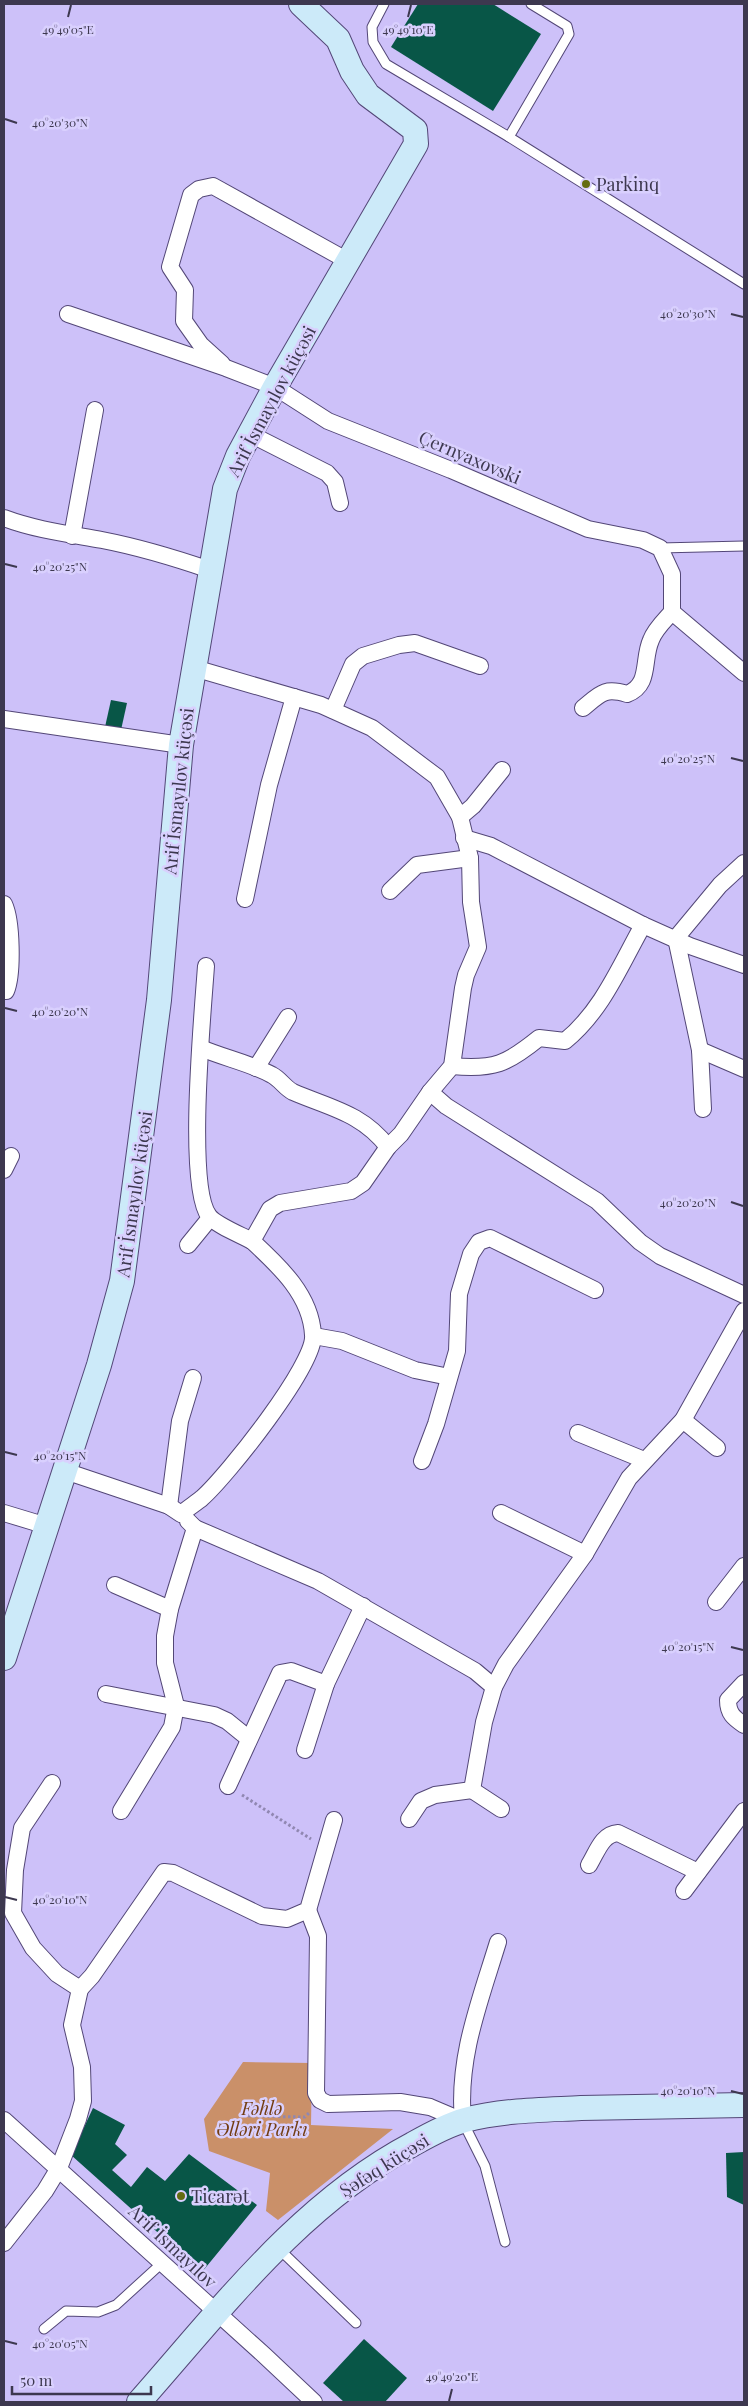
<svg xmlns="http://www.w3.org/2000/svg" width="748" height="2406" viewBox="0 0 748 2406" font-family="'Playfair Display',serif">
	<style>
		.green { fill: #ca9069 }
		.building { fill: #085647 }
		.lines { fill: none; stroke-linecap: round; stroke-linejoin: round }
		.lane-casing { stroke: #534777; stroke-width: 11 }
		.street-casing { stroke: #534777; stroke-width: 18 }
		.secondary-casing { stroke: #534777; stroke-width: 26 }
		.path { stroke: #9087b1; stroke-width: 3; stroke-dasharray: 2.5 2.5; stroke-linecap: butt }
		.lane { stroke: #fff; stroke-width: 9 }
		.street { stroke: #fff; stroke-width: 16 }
		.secondary { stroke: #cceaf9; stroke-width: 24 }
		.ticks { fill: none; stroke: #3d384f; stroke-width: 2 }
		.poi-dot { fill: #646c11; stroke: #d9d0fe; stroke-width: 2 }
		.labels { text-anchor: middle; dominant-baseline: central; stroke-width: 5; stroke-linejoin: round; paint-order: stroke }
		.poi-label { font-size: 18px; fill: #3d384f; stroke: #d9d0fe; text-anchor: start }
		.street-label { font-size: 18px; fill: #3d384f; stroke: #d9d0fe }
		.park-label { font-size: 18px; font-style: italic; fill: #733d13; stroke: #d9d0fe }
		.ticks-label { font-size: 12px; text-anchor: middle; fill: #3d384f; stroke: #d9d0fe; stroke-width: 5; stroke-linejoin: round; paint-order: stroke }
	</style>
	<rect width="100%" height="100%" fill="#cdc1f9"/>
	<!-- green -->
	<path class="green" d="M 243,2062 L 312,2063 L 311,2125 L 393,2129 L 278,2220 L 266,2211 L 270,2173 L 209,2151 L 204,2119 Z"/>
	<!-- building -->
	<g class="building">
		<path d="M 418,4 L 493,4 L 541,34 L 493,111 L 391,47 Z"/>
		<path d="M 111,700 L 127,703 L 121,730 L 105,727 Z"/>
		<path d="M 93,2108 L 125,2125 L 115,2144 L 127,2155 L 112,2170 L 131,2187 L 147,2167 L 165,2181 L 189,2154 L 257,2205 L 202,2272 L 71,2155 Z"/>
		<path d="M 744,2152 L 744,2205 L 727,2197 L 726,2153 Z"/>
		<path d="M 364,2339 L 407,2378 L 385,2402 L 344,2402 L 323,2383 Z"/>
	</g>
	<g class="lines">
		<!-- lane casing -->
		<g class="lane-casing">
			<g id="lane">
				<path d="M 384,4 L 372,27 L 373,42 L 386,64 L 509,137"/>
				<path d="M 531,4 L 567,26 L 569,34 L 509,137 L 744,284"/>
				<path d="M 660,548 L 744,546"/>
				<path d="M 463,2122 L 485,2166 L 505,2242"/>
				<path d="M 278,2248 L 356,2323"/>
				<path d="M 44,2329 L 66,2311 L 98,2312 L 116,2305 L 162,2263"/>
			</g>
		</g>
		<!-- street casing -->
		<g class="street-casing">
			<g id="street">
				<path d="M 68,314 L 226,368 L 275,387 L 328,421 L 451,470 L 588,529 L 643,540 L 660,548 L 672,574 L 672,612 C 665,620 655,629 651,640 C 642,660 651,685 627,694 C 604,687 600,694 583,708"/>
				<path d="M 222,364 L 201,345 L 184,321 L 185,290 L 170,267 L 191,195 L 199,189 L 213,186 L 348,261"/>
				<path d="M 250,434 L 327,473 L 335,482 L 340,503"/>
				<path d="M 4,518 C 36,530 69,534 102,540 C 138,547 175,558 210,570"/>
				<path d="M 72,536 L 95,410"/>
				<path d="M 672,612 L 744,673"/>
				<path d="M 333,710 L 353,664 L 363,656 L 399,645 L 415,643 L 480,666"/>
				<path d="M 4,719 L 181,745"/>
				<path d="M 460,817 L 473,806 L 502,770"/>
				<path d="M 464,838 L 491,846 L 643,925 L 690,946 L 744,965"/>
				<path d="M 390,891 L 417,865 L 470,858"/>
				<path d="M 245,899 L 269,785 L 294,697"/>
				<path d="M 4,904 C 12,921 13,974 6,991 L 4,991"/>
				<path d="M 206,966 C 203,1010 186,1186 209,1216 C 216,1225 241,1235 252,1241"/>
				<path d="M 201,1048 C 224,1058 250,1063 272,1075 C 280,1079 285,1088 293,1092 C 330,1108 362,1113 388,1147"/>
				<path d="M 700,1050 L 744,1069"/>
				<path d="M 452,1066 C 494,1070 507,1064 539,1038 L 565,1041 C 602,1011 620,966 643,925"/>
				<path d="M 256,1068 L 288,1017"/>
				<path d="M 430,1092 L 446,1106 L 597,1201 L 640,1242 L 660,1256 L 744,1295"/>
				<path d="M 703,1109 L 700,1050 L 676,938 L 720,885 L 744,863"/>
				<path d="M 4,1170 L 11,1156"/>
				<path d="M 188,1245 L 210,1218"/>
				<path d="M 314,1336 L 342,1341 L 415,1370 L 449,1377"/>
				<path d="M 683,1420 L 717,1448"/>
				<path d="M 578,1433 L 644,1460"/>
				<path d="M 422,1461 L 436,1424 L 457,1351 L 459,1294 L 471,1254 L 479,1242 L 490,1238 L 595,1290"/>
				<path d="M 65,1471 L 169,1506 L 181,1514 C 188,1508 196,1503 202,1498 C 227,1476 316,1364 313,1335 C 311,1295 279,1266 252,1241 L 270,1209 L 280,1203 L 351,1191 L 363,1183 L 388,1147 L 401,1134 L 430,1092 L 452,1066 L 463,988 L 466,975 L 478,947 L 471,902 L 470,858 L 460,817 L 437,777 L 372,728 L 321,705 L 194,668"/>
				<path d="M 169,1506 L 180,1421 L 193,1378"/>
				<path d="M 4,1513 L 47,1526"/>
				<path d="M 501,1513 L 585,1554"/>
				<path d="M 195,1528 L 318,1581 L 475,1671 L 494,1687"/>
				<path d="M 115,1585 L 170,1609"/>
				<path d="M 716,1602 L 744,1566"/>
				<path d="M 744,1683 L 728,1700 C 728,1714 734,1718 744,1725"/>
				<path d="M 106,1694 L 214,1715 L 227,1721 L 248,1738"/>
				<path d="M 305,1750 L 326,1684 L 363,1606"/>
				<path d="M 228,1786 L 280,1673 L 291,1671 L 326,1684"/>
				<path d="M 501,1809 L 472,1790 L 484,1722 L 494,1687 L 506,1664 L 585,1554 L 629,1478 L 683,1420 L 744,1311"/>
				<path d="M 121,1811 L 172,1727 L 176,1706 L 165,1663 L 165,1636 L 170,1609 L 195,1528 L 188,1521"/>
				<path d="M 409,1819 L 421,1801 L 435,1795 L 472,1790"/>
				<path d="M 589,1865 C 597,1852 602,1834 618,1833 L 698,1872"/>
				<path d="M 684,1891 L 744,1811"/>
				<path d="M 308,1910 L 318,1936 L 316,2093 L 320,2100 L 328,2104 L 400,2102 L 430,2107 L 463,2121 C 457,2058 480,2001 498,1942"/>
				<path d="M 80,1989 L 92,1976 L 164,1872 L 173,1873 L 262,1916 L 287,1919 L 308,1910 L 334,1820"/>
				<path d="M 4,2120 L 264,2355 L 314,2402"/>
				<path d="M 4,2243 L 45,2191 L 59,2168 L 78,2119 L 83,2101 L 82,2067 L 72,2025 L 80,1989 L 57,1974 L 33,1948 L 13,1913 L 15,1870 L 22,1828 L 52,1783"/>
			</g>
		</g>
		<!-- secondary casing -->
		<g class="secondary-casing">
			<g id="secondary">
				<path d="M 4,1658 L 99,1365 L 122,1281 L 159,1000 L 181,745 L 225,489 L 238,456 L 275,387 L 416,144 L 415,130 L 368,95 L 352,71 L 338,39 L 301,4"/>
				<path d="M 139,2402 C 222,2308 301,2203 413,2144 C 429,2135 447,2125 465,2120 C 503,2110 542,2110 581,2108 C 636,2107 690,2106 744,2105"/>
			</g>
		</g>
		<!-- path -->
		<g class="path">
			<path d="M 242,1795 L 311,1839"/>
			<path d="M 243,2116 L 305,2117 L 310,2112"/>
			<path d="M 269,2117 L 270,2103"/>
		</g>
		<!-- lane -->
		<use href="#lane" class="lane"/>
		<!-- street -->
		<use href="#street" class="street"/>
		<!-- secondary -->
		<use href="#secondary" class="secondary"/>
	</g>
	<!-- ticks -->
	<path class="ticks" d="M 68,17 L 71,5M 408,17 L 411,5M 5,119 L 17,123M 731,314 L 743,317M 5,564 L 17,567M 731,758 L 743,761M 5,1008 L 17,1011M 731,1202 L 743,1206M 5,1452 L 17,1455M 731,1647 L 743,1650M 5,1897 L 17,1900M 731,2091 L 743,2094M 5,2341 L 17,2344M 449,2401 L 452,2389"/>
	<!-- markers -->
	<g class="poi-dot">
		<circle cx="586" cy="184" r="5"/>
		<circle cx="181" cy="2196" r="5"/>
	</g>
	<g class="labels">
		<!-- poi labels -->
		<g class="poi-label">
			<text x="596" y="184">Parkinq</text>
			<text x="191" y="2196">Ticarət</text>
		</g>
		<!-- street labels -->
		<g class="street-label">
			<text transform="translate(271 401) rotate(-62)">Arif İsmayılov küçəsi</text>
			<text transform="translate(470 457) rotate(23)">Çernyaxovski</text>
			<text transform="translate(178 791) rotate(-84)">Arif İsmayılov küçəsi</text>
			<text transform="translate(134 1194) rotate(-82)">Arif İsmayılov küçəsi</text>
			<text transform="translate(384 2165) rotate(-32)">Şəfəq küçəsi</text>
			<text transform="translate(173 2246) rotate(43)">Arif İsmayılov</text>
		</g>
		<!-- park labels -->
		<g class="park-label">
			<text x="262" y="2108">Fəhlə<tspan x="262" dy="21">Əlləri Parkı</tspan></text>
		</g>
	</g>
	<g class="ticks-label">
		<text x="68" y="34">49°49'05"E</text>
		<text x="408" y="34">49°49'10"E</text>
		<text x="60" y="127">40°20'30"N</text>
		<text x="688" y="318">40°20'30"N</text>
		<text x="60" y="571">40°20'25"N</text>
		<text x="688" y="763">40°20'25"N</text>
		<text x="60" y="1016">40°20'20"N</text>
		<text x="688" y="1207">40°20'20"N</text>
		<text x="60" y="1460">40°20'15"N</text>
		<text x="688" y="1651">40°20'15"N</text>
		<text x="60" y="1904">40°20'10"N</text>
		<text x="688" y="2095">40°20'10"N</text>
		<text x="60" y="2348">40°20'05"N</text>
		<text x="452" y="2381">49°49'20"E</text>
	</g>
	<!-- border -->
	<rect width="748" height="2406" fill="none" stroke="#3d384f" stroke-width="10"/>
	<!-- scale -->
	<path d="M12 2386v8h139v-8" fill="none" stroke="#3d384f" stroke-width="2.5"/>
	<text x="20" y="2386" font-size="15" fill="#3d384f" stroke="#d9d0fe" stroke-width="4" paint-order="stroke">50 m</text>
</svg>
